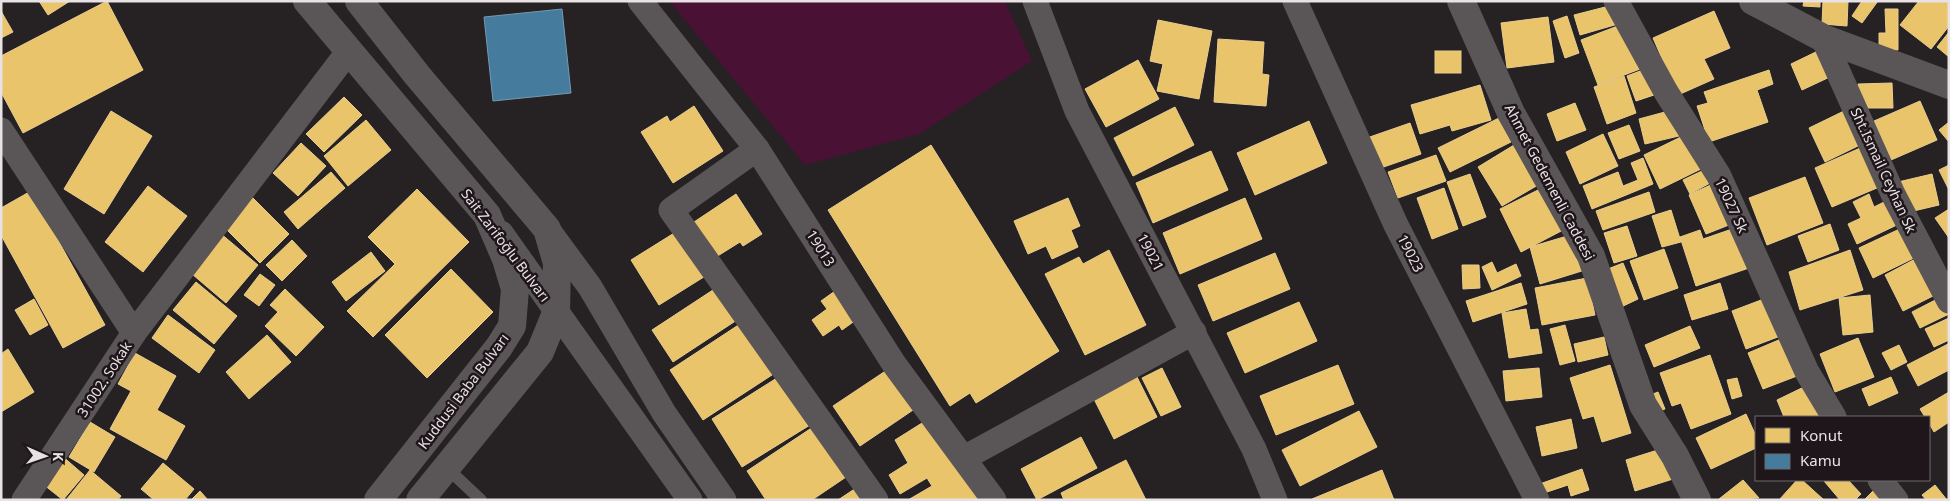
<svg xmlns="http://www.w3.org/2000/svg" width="1950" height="501" viewBox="0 0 1950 501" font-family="'Noto Sans',sans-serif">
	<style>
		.green { fill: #491133 }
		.homes { fill: #e9c46a; stroke: #e9cd8f }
		.public { fill: #457b9d; stroke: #769ab2 }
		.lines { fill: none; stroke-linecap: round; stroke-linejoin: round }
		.lane { stroke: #5a5658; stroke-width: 12 }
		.street { stroke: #5a5658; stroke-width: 25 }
		.secondary { stroke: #5a5658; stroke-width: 28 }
		.labels { text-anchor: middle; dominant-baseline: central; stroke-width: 5; stroke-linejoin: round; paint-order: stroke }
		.street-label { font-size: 14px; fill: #e8e2e4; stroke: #1e161a }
	</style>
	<rect width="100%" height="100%" fill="#262224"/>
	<!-- green -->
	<path class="green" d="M 669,1 L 1005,1 L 1032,61 L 919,134 L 805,165 Z"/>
	<!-- homes -->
	<g class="homes">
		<path d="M 39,1 L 70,1 L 48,15 Z"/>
		<path d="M 107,1 L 143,70 L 23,133 L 1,92 L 1,56 Z"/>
		<path d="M 1804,1 L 1820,1 L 1820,7 L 1803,6 Z"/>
		<path d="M 1823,1 L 1848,1 L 1847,26 L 1822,24 Z"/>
		<path d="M 1862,1 L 1878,1 L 1862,23 L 1852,16 Z"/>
		<path d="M 1919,1 L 1949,1 L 1949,26 L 1931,49 L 1900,25 Z"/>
		<path d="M 1613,5 L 1618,24 L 1580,35 L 1574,15 Z"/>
		<path d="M 1885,9 L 1898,9 L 1898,50 L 1879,50 L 1879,33 L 1886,33 Z"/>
		<path d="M 1,11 L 13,32 L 1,38 Z"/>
		<path d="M 1714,11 L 1730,48 L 1704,59 L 1714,79 L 1678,95 L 1653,38 Z"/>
		<path d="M 1567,16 L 1579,53 L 1565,58 L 1553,21 Z"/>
		<path d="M 1548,17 L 1554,62 L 1507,68 L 1501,23 Z"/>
		<path d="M 1158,20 L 1212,31 L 1199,99 L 1157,91 L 1163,64 L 1150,61 Z"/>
		<path d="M 1623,24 L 1640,69 L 1598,85 L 1581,40 Z"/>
		<path d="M 1949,32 L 1949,57 L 1937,47 Z"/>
		<path d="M 1218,39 L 1264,42 L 1262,74 L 1269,75 L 1266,106 L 1214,102 Z"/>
		<path d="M 1822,49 L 1834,75 L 1802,90 L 1791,64 Z"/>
		<rect x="1435" y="51" width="26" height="22"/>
		<path d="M 1138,60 L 1159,99 L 1106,127 L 1085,89 Z"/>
		<path d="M 1648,68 L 1657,94 L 1636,101 L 1627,76 Z"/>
		<path d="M 1769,70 L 1773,84 L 1757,90 L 1768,122 L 1709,142 L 1697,106 L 1708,103 L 1704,92 Z"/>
		<path d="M 1624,76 L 1636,113 L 1607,124 L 1594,87 Z"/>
		<path d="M 1892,83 L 1893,108 L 1858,108 L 1858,84 Z"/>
		<path d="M 1480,85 L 1491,120 L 1452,131 L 1450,125 L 1420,134 L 1411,105 Z"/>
		<path d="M 344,97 L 362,115 L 324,152 L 306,134 Z"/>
		<path d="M 1920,101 L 1937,140 L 1891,160 L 1874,121 Z"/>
		<path d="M 1575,103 L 1586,130 L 1557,141 L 1547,114 Z"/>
		<path d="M 694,106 L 723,151 L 673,183 L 641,132 L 667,116 L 670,122 Z"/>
		<path d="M 1175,107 L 1194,145 L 1133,176 L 1114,138 Z"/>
		<path d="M 1676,109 L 1683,135 L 1645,144 L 1639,119 Z"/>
		<path d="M 1846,110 L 1862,144 L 1825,162 L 1809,128 Z"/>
		<path d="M 111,111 L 152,136 L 104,214 L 64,189 Z"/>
		<path d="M 1499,118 L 1511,142 L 1450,172 L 1438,148 Z"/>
		<path d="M 366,120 L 391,150 L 348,186 L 324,156 Z"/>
		<path d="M 1309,121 L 1327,163 L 1255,195 L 1237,153 Z"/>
		<path d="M 1949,122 L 1949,142 L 1939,130 Z"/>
		<path d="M 1410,123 L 1421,154 L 1375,170 L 1364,139 Z"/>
		<path d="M 1629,125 L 1640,151 L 1619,159 L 1608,133 Z"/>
		<path d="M 1603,134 L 1618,166 L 1580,184 L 1566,152 Z"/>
		<path d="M 1687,134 L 1703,168 L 1660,189 L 1644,155 Z"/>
		<path d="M 301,143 L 326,166 L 298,196 L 273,173 Z"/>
		<path d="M 931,145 L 1059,351 L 976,403 L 970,393 L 950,406 L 828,210 Z"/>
		<path d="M 1514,145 L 1538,185 L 1502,206 L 1478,167 Z"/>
		<path d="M 1867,145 L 1884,185 L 1832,207 L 1815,168 Z"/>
		<path d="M 1211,151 L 1228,190 L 1153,223 L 1136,183 Z"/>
		<path d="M 1436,155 L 1446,181 L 1398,198 L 1388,172 Z"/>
		<path d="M 1643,158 L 1653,184 L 1592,209 L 1583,186 L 1618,172 L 1623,186 L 1638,180 L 1631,163 Z"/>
		<path d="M 1949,165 L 1949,190 L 1939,170 Z"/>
		<path d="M 1704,170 L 1710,183 L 1690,194 L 1683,180 Z"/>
		<path d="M 331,172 L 345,188 L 298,229 L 284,212 Z"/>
		<path d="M 1470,174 L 1486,217 L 1463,226 L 1447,182 Z"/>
		<path d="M 1932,174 L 1939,205 L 1905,213 L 1898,182 Z"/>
		<path d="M 1805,177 L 1823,223 L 1767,245 L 1749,198 Z"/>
		<path d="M 1717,182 L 1734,223 L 1706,234 L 1689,195 Z"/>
		<path d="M 148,186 L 187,216 L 143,272 L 105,242 Z"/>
		<path d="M 1544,187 L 1565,229 L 1521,252 L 1500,209 Z"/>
		<path d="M 1444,188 L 1458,229 L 1432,239 L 1417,198 Z"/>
		<path d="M 417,189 L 469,242 L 373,337 L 347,311 L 395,264 L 368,237 Z"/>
		<path d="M 31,191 L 105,325 L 63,348 L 1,235 L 1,208 Z"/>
		<path d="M 1649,192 L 1655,212 L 1603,230 L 1596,211 Z"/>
		<path d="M 249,194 L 289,234 L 260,263 L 220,223 Z"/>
		<path d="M 736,194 L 762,234 L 743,246 L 740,242 L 716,257 L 688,226 Z"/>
		<path d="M 1869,194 L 1874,207 L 1890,199 L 1901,223 L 1857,244 L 1848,224 L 1861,218 L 1853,202 Z"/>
		<path d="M 1068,198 L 1080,226 L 1071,230 L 1078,247 L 1052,259 L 1046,246 L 1028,254 L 1014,221 Z"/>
		<path d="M 1245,198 L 1262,239 L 1180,274 L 1163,233 Z"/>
		<path d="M 1949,209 L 1949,238 L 1935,218 Z"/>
		<path d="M 1671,210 L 1681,242 L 1662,247 L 1652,216 Z"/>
		<path d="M 1830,224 L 1839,250 L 1808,262 L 1798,236 Z"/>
		<path d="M 1627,226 L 1637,256 L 1614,263 L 1604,233 Z"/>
		<path d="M 1906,226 L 1920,255 L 1873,278 L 1859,248 Z"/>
		<path d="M 1738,227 L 1752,267 L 1696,286 L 1680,237 L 1700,230 L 1703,239 Z"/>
		<path d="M 679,230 L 707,275 L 659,305 L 631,260 Z"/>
		<path d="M 220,233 L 258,265 L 226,303 L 185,268 Z"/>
		<path d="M 1574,234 L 1585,270 L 1540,284 L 1530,247 Z"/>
		<path d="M 292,240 L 307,256 L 282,281 L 266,265 Z"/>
		<path d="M 1664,249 L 1678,288 L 1644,300 L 1630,261 Z"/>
		<path d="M 1109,250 L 1146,325 L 1085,355 L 1045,274 L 1079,257 L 1083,264 Z"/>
		<path d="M 1850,250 L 1863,290 L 1800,310 L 1789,272 Z"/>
		<path d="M 371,252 L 385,271 L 346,301 L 332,282 Z"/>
		<path d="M 1275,253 L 1290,289 L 1213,321 L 1198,285 Z"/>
		<path d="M 1919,257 L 1937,294 L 1903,311 L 1885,275 Z"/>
		<path d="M 1492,262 L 1497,273 L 1516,264 L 1521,276 L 1492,290 L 1482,267 Z"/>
		<path d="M 1623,263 L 1638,299 L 1619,308 L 1603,271 Z"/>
		<path d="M 1462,265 L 1479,265 L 1480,288 L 1463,289 Z"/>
		<path d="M 451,269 L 493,312 L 427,378 L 385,335 Z"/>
		<path d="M 260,274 L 275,285 L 259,306 L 244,295 Z"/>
		<path d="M 1587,278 L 1595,315 L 1542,325 L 1535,288 Z"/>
		<path d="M 196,282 L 237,316 L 214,344 L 173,310 Z"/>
		<path d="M 1521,283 L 1527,304 L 1473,322 L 1466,301 Z"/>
		<path d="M 1720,283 L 1728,309 L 1692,320 L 1684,295 Z"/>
		<path d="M 719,286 L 740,318 L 673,362 L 652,330 Z"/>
		<path d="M 285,289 L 324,327 L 296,356 L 265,326 L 278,312 L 270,305 Z"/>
		<path d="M 835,291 L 856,320 L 842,330 L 839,325 L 823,336 L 812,320 L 827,309 L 821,301 Z"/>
		<path d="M 1870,295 L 1873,332 L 1843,335 L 1839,298 Z"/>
		<path d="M 1769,297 L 1783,335 L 1746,349 L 1732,311 Z"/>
		<path d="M 1941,297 L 1949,314 L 1920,328 L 1912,312 Z"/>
		<path d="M 34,299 L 48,325 L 30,335 L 15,310 Z"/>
		<path d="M 1299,302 L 1317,341 L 1245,373 L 1227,333 Z"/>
		<path d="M 1526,309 L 1530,330 L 1538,329 L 1542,353 L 1509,358 L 1502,313 Z"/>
		<path d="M 168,315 L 215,350 L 199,373 L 152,338 Z"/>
		<path d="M 1949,318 L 1949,340 L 1934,347 L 1925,329 Z"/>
		<path d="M 743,322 L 775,373 L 703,420 L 670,370 Z"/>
		<path d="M 1565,325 L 1575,361 L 1560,365 L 1550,329 Z"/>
		<path d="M 1690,326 L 1700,348 L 1654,367 L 1645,345 Z"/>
		<path d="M 267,335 L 291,362 L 249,399 L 226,372 Z"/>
		<path d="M 1604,337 L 1608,355 L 1578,362 L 1574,344 Z"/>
		<path d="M 1858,338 L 1874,377 L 1835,392 L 1820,354 Z"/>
		<path d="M 1781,339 L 1797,376 L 1763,389 L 1748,353 Z"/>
		<path d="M 1948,344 L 1949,370 L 1918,386 L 1907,365 Z"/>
		<path d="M 1899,345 L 1907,362 L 1891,370 L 1882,353 Z"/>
		<path d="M 8,349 L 34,392 L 1,412 L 1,354 Z"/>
		<path d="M 135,353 L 176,376 L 157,410 L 185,426 L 166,460 L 110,429 L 131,391 L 118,384 Z"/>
		<path d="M 1710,355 L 1731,414 L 1691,429 L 1681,403 L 1672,406 L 1660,373 Z"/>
		<path d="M 1338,365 L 1354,404 L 1276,435 L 1260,396 Z"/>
		<path d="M 1610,365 L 1631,433 L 1602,442 L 1594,416 L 1583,419 L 1570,378 Z"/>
		<path d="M 890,368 L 916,408 L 860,446 L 833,406 Z"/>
		<path d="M 1162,368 L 1181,407 L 1161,416 L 1142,378 Z"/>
		<path d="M 1539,368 L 1542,397 L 1506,401 L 1503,371 Z"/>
		<path d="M 780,376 L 810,425 L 742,467 L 712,419 Z"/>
		<path d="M 1137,377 L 1157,417 L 1114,439 L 1094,399 Z"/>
		<path d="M 1891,377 L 1898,393 L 1869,406 L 1862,389 Z"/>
		<path d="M 1737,378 L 1742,396 L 1732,399 L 1727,380 Z"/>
		<path d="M 1810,384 L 1826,417 L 1784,417 L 1777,400 Z"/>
		<path d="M 1658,392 L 1665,409 L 1655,413 L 1648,396 Z"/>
		<path d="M 1949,392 L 1949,422 L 1934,432 L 1929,423 L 1929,417 L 1925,417 L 1920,409 Z"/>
		<path d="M 1359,411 L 1377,447 L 1300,486 L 1282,450 Z"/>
		<path d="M 1746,414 L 1756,436 L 1756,448 L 1711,469 L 1696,438 Z"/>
		<path d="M 930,418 L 979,500 L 908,500 L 932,486 L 927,478 L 900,494 L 889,475 L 908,463 L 895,440 Z"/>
		<path d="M 1571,419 L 1577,448 L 1542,456 L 1536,427 Z"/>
		<path d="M 90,422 L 115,437 L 94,472 L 69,457 Z"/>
		<path d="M 819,423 L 852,473 L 812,500 L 766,500 L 747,471 Z"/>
		<path d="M 1081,437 L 1097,468 L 1037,500 L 1021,469 Z"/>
		<path d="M 1664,448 L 1673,479 L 1635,491 L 1626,460 Z"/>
		<path d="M 61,455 L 84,475 L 63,500 L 39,481 Z"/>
		<path d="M 1126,460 L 1146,500 L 1064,500 L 1061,493 Z"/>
		<path d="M 163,463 L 194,489 L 185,500 L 154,500 L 141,489 Z"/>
		<path d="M 1582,469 L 1589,490 L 1571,496 L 1568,485 L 1538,495 L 1534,486 Z"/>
		<path d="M 90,470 L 121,496 L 118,500 L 66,500 Z"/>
		<path d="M 1382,470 L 1394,500 L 1312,500 L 1312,499 Z"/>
		<path d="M 1743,480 L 1759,498 L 1719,500 L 1719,499 Z"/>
		<path d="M 1797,480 L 1802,480 L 1824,500 L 1779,500 Z"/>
		<path d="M 1826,480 L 1848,480 L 1861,494 L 1855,500 L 1840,500 L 1824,481 Z"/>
		<path d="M 1935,485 L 1947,500 L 1926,500 L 1922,495 Z"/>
		<path d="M 859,486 L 868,500 L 838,500 Z"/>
		<path d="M 1877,487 L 1889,500 L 1864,500 Z"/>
		<path d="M 200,491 L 208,500 L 191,500 Z"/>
	</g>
	<!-- public -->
	<path class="public" d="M 562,9 L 571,93 L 493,101 L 484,17 Z"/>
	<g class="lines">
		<!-- lane -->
		<path class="lane" d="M 447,468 L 481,500"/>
		<!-- street -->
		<g class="street">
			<path d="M 640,1 L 757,149 L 894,364 L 994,500"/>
			<path d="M 1035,1 L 1077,111 L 1254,449 L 1275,500"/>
			<path d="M 1295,1 L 1396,225 L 1537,500"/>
			<path d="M 1616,1 L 1666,92 L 1719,176 L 1807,372 L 1834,417"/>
			<path d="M 1823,38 L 1893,194 L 1949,301"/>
			<path d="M 1,130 L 134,333"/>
			<path d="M 757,149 L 671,210 L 876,500"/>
			<path d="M 501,233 L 690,500"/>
			<path d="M 551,234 L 590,287 L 664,413 L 724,500"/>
			<path d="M 964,458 L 1194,332"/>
			<path d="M 1880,480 L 1896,500"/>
			<path d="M 24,500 L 134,333 L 348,52"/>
		</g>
		<!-- secondary -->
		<g class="secondary">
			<path d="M 307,1 L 487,215 L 506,259 L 515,289 L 512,326 L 499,347 L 378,500"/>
			<path d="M 359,1 L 417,75 L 547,229 L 557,263 L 556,313 L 540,352 L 420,500"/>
			<path d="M 1461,1 L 1511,113 L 1591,256 L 1643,405 L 1675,456 L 1697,500"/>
			<path d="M 1753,1 L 1823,38 L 1949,85"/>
		</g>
	</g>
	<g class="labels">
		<!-- street labels -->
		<g class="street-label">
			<text transform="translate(1884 170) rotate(65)">Sht.Ismail Ceyhan Sk</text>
			<text transform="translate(1550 182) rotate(62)">Ahmet Gedemenli Caddesi</text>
			<text transform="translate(1732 205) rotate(65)">19027 Sk</text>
			<text transform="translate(506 245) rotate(53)">Sait Zarifoğlu Bulvarı</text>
			<text transform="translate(821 248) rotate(58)">19013</text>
			<text transform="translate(1151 252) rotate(62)">19021</text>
			<text transform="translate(1411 253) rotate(63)">19023</text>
			<text transform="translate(104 379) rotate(-57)">31002. Sokak</text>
			<text transform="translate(463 391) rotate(-53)">Kuddusi Baba Bulvarı</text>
		</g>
	</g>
	<!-- border -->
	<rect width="1950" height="501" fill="none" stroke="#e8e2e4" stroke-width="5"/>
	<!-- legend -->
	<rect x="1755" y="416" width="175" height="65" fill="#1e161a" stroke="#6f686b"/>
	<rect x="1765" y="428" width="25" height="15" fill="#e9c46a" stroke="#6f686b"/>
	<text x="1800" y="441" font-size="15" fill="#e8e2e4">Konut</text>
	<rect x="1765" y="454" width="25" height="15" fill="#457b9d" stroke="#6f686b"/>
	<text x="1800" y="466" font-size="15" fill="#e8e2e4">Kamu</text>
	<!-- north arrow -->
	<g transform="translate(45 456) rotate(92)" stroke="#1e161a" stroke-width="4" paint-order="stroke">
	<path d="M0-4L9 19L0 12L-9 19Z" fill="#e8e2e4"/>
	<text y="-8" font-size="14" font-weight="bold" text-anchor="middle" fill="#e8e2e4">K</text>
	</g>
</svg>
